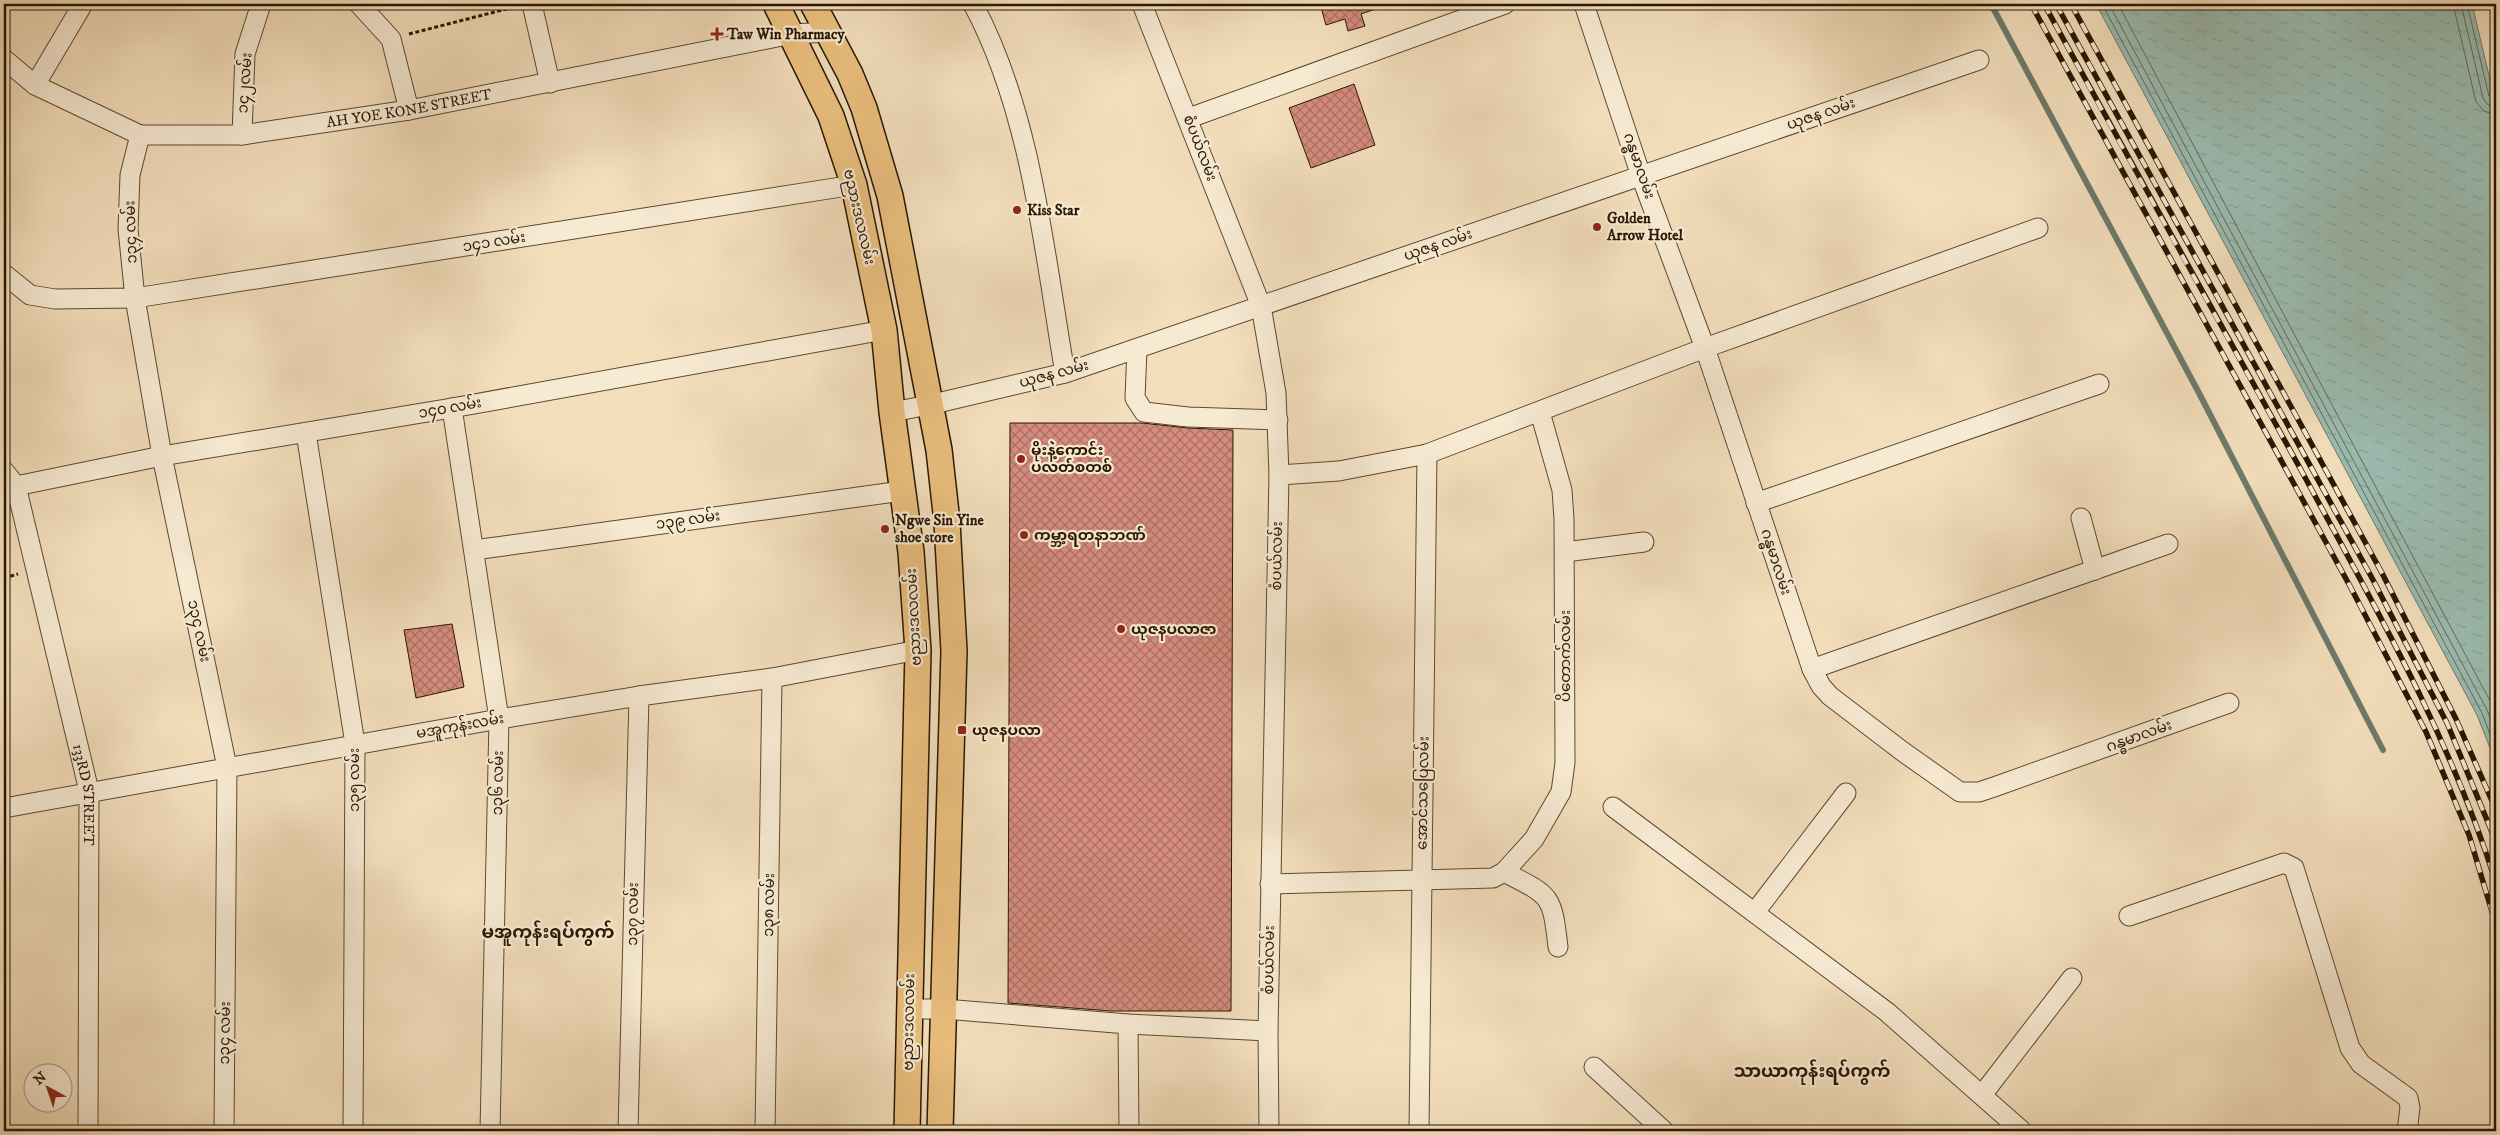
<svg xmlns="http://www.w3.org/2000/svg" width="2500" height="1135" viewBox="0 0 2500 1135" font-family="'IM FELL DW Pica','Noto Sans Myanmar',serif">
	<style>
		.water { fill: url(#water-ripples); stroke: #6d7a6b }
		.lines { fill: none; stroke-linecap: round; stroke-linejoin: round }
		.shore { stroke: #626a59; stroke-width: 1 }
		.stream { stroke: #6d7a6b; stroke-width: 6 }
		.building { fill: url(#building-cross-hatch); stroke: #291701 }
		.minor-casing { stroke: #5c4930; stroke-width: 21 }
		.major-casing { stroke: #291701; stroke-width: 28 }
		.path { stroke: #291701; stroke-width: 3; stroke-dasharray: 4 2.5; stroke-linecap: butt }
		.minor { stroke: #f7ead3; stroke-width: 19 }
		.major { stroke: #eabf7e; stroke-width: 25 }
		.rail-casing { stroke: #291701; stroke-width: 5.5 }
		.rail { stroke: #f7ead3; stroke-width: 4; stroke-dasharray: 11; stroke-linecap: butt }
		.poi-dot { fill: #8f2418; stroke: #f7ead3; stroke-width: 2 }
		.labels { text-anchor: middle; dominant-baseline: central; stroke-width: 4.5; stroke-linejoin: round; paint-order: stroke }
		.poi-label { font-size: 15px; font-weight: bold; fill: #291701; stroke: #f7ead3; text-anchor: start }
		.street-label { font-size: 15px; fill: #291701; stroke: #f7ead3 }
		.quarter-label { font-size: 18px; font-weight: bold; fill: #291701; stroke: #f7ead3 }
	</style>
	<defs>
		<pattern id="water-ripples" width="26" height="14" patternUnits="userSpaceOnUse" patternTransform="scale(1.25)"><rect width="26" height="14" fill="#9bbcb1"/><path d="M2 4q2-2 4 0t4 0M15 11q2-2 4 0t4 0" fill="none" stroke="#86a196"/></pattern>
		<pattern id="building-cross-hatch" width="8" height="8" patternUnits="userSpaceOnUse" patternTransform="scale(1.25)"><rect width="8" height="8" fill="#d58c7e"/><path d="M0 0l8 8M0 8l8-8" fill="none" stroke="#ad7165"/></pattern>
	</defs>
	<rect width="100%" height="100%" fill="#f3debc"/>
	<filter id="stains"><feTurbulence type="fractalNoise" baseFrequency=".004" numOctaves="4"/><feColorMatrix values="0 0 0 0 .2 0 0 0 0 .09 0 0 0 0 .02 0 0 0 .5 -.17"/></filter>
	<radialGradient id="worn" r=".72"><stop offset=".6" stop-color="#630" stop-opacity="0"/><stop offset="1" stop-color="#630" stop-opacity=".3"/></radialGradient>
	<!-- water -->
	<path class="water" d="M 2096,4 L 2472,4 L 2496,105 L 2496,763 L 2477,715 Z"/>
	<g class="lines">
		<!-- shore -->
		<g class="shore">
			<path d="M 2102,4 L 2482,713 L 2496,750"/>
			<path d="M 2109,4 L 2487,710 L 2496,733"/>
			<path d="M 2118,4 L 2496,712"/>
			<path d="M 2453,4 L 2476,102 L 2484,111 L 2496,115"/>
			<path d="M 2461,4 L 2483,98 L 2488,105 L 2496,107"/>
			<path d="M 2467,4 L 2489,96 L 2496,101"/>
		</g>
		<!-- stream -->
		<path class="stream" d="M 1991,4 L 2199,393 L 2383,750"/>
	</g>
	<!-- building -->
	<g class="building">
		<path d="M 1320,4 L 1380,4 L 1381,7 L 1361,14 L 1365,26 L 1348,31 L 1345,19 L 1326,25 Z"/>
		<path d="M 1354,84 L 1375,145 L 1311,168 L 1289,108 Z"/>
		<path d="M 1010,423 L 1142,423 L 1188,428 L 1233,430 L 1231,1011 L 1111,1011 L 1008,1003 Z"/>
		<path d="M 452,624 L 464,687 L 416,698 L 404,630 Z"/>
	</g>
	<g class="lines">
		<!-- minor casing -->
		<g class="minor-casing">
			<g id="minor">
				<path d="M 359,4 L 391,39 L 409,110"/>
				<path d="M 532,4 L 550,83"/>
				<path d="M 973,4 C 1032,114 1044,252 1065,373"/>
				<path d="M 1142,4 L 1261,306 L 1276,393 L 1279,475 L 1268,1031 L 1269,1131"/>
				<path d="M 1584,4 L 1641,176 L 1705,348 L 1812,669 L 1821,686 L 1830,696 L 1902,751 L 1960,792 L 1979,792 L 1994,787 L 2229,703"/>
				<path id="s1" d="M 4,59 L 35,85 L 140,135 L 242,135 L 409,110 L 792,34 L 828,32"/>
				<path d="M 35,85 L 83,4"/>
				<path d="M 1189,118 L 1505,4"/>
				<path d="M 140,135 L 130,175 L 128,229 L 135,298 L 162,456 L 227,767 L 224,1131"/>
				<path d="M 242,135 L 245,54 L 261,4"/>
				<path d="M 4,274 L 30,295 L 55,299 L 135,298 L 854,185"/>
				<path d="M 1137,349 L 1135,398 L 1144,412 L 1188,417 L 1278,420"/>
				<path d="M 452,408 L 499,719 L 490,1131"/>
				<path d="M 892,412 L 929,405 L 1065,373 L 1979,60"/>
				<path d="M 306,433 L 355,744 L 353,1131"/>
				<path id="s2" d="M 4,471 L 16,486 L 89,791 L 88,1131"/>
				<path d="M 1279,475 L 1339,471 L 1427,454 L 1705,348 L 2038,228"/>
				<path d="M 16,486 L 162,456 L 452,408 L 884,330"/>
				<path d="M 1756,503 L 2099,384"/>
				<path d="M 2081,518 L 2095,570"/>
				<path d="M 474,550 L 902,491"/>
				<path d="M 1565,552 L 1644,542"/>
				<path d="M 1812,669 L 2168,544"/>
				<path d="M 1613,807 L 1887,1012 L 2022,1131"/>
				<path d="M 4,808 L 499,719 L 639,696 L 772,678 L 918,650"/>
				<path d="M 1504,872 C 1551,896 1552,894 1558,947"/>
				<path d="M 1270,884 L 1493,878 L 1504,872 L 1534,839 L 1561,792 L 1565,763 L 1564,519 L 1562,490 L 1540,412"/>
				<path d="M 1755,912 L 1846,793"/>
				<path d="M 2129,916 L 2284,863 L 2294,868 L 2350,1048 L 2361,1064 L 2408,1098 L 2410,1108 L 2407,1131"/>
				<path d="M 909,1009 L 944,1009 L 1128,1024 L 1268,1031"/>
				<path d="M 1128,1024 L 1129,1131"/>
				<path d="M 1594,1067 L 1664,1131"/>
				<path d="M 1982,1095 L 2072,978"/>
				<path d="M 628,1131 L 639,696"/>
				<path d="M 765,1131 L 772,678"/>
				<path d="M 1419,1131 L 1427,454"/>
			</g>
		</g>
		<!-- major casing -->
		<g class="major-casing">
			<g id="major">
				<path d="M 776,4 L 831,116 L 854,185 L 884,330 L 892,412 L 911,552 L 918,650 L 907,1131"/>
				<path d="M 813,4 L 850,74 L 864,108 L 890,196 L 939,450 L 947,522 L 954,651 L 940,1131"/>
			</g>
		</g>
		<!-- path -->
		<g class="path">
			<path d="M 409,34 L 514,7"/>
			<path d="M 4,578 L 18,574"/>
		</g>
		<!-- minor -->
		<use href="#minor" class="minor"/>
		<!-- major -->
		<use href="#major" class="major"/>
		<!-- rail casing -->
		<g class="rail-casing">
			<g id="rail">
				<path d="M 2031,4 L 2351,588 L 2426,732 L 2469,835 L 2496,925"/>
				<path d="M 2044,4 C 2129,160 2215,315 2301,470 C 2374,605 2450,736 2496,883"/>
				<path d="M 2056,4 L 2372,578 L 2447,723 L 2496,842"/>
				<path d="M 2071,4 L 2382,573 L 2456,719 L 2496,810"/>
			</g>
		</g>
		<!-- rail -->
		<use href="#rail" class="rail"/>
	</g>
	<!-- markers -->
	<g class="poi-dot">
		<path d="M714.5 26.5h5v5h5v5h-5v5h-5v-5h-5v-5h5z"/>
		<circle cx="1017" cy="210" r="5"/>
		<circle cx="1597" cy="227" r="5"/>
		<circle cx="1021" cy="459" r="5"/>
		<circle cx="885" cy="529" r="5"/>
		<circle cx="1024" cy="535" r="5"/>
		<circle cx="1121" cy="629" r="5"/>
		<rect x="957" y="725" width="10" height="10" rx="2.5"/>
	</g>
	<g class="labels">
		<!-- poi labels -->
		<g class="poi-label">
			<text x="727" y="34">Taw Win Pharmacy</text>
			<text x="1027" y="210">Kiss Star</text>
			<text x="1607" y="218">Golden<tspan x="1607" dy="17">Arrow Hotel</tspan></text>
			<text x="1031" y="450">မိုးနဲ့ကောင်း<tspan x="1031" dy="17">ပလတ်စတစ်</tspan></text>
			<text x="895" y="520">Ngwe Sin Yine<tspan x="895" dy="17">shoe store</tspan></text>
			<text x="1034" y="535">ကမ္ဘာ့ရတနာဘဏ်</text>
			<text x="1131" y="629">ယုဇနပလာဇာ</text>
			<text x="972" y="730">ယုဇနပလာ</text>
		</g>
		<!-- street labels -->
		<g class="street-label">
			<text transform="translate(245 83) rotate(-86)">၁၄၂လမ်း</text>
			<text stroke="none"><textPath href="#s1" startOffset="428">AH YOE KONE STREET</textPath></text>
			<text transform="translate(1821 114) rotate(-19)">ယုဇန လမ်း</text>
			<text transform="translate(1200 148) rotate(69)">စံပယ်လမ်း</text>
			<text transform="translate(1639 166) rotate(71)">ဂန္ဓမာလမ်း</text>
			<text transform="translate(859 217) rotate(77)">ဗညားဒလလမ်း</text>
			<text transform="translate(131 232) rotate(-92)">၁၃၄ လမ်း</text>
			<text transform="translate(494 242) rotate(-9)">၁၄၁ လမ်း</text>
			<text transform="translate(1438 245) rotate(-19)">ယုဇန လမ်း</text>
			<text transform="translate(1054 374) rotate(-15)">ယုဇန လမ်း</text>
			<text transform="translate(450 408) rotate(-10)">၁၄၀ လမ်း</text>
			<text transform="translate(688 520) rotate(-8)">၁၃၉ လမ်း</text>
			<text transform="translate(1277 556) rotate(-89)">စံပယ်လမ်း</text>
			<text transform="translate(1776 562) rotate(72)">ဂန္ဓမာလမ်း</text>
			<text transform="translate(914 617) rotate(-93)">ဗညားဒလလမ်း</text>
			<text transform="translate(199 631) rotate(78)">၁၃၄ လမ်း</text>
			<text transform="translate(1565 656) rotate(-90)">ပိတောက်လမ်း</text>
			<text transform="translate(460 726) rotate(-10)">မအူကုန်းလမ်း</text>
			<text transform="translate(2139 736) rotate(-20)">ဂန္ဓမာလမ်း</text>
			<text transform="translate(354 780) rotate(-90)">၁၃၅ လမ်း</text>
			<text transform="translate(498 783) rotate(-89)">၁၃၆ လမ်း</text>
			<text transform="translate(1423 793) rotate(-89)">အောင်သပြေလမ်း</text>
			<text stroke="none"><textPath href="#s2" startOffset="336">133RD STREET</textPath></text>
			<text transform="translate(769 905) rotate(-89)">၁၃၈ လမ်း</text>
			<text transform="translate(633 914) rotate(-89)">၁၃၇ လမ်း</text>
			<text transform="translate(1269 960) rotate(-89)">စံပယ်လမ်း</text>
			<text transform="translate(909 1022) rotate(-89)">ဗညားဒလလမ်း</text>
			<text transform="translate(225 1033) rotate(-89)">၁၃၄ လမ်း</text>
		</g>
		<!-- quarter labels -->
		<g class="quarter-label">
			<text x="548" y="933">မအူကုန်းရပ်ကွက်</text>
			<text x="1812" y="1072">သာယာကုန်းရပ်ကွက်</text>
		</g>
	</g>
	<!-- margin -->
	<rect width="2500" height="1135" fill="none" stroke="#f3debc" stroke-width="20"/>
	<rect x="5" y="5" width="2490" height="1125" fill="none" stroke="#291701" stroke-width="2.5"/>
	<rect x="10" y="10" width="2480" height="1115" fill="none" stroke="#291701"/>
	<!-- north arrow -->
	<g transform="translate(48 1088) rotate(320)"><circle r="24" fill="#f7ead3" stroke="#a5967f"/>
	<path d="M0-4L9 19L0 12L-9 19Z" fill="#8f2418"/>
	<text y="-8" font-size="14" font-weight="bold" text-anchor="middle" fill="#291701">N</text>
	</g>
	<rect width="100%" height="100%" filter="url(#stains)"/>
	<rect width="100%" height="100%" fill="url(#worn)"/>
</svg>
